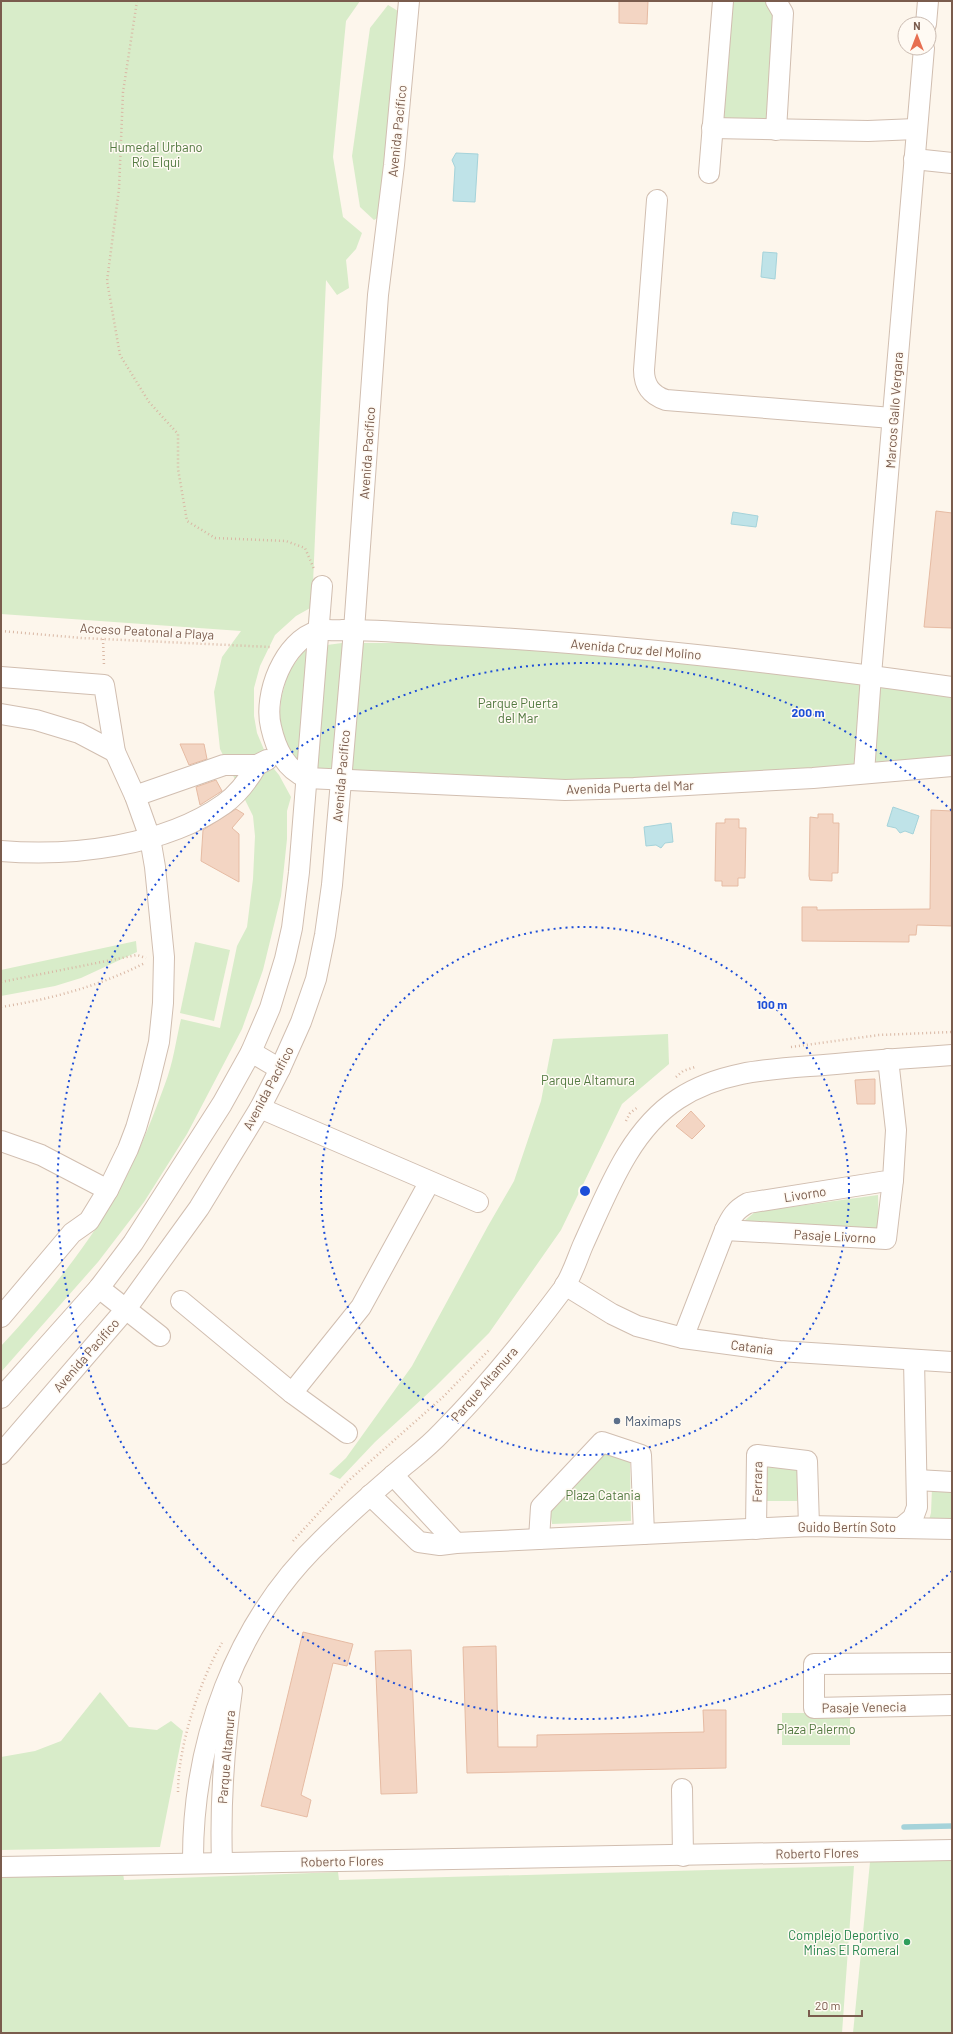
<svg xmlns="http://www.w3.org/2000/svg" width="953" height="2034" viewBox="0 0 953 2034" font-family="Barlow,sans-serif">
	<style>
		.green { fill: #d8ecc9 }
		.water { fill: #bfe3e8; stroke: #a5d3da }
		.lines { fill: none; stroke-linecap: round; stroke-linejoin: round }
		.stream { stroke: #a5d3da; stroke-width: 5.5 }
		.building { fill: #f3d5c3; stroke: #e6bba3 }
		.minor-casing { stroke: #d1beb0; stroke-width: 22 }
		.path { stroke: #d9b8a5; stroke-width: 2.5; stroke-dasharray: 1 3; stroke-linecap: butt }
		.minor { stroke: #fff; stroke-width: 20 }
		.ring { fill: none; stroke: #1d4ed8; stroke-width: 2; stroke-dasharray: 2 4 }
		.service-dot { fill: #5c6f8a; stroke: #fffaf3; stroke-width: 1.5 }
		.leisure-dot { fill: #2e9e5b; stroke: #fffaf3; stroke-width: 1.5 }
		.labels { text-anchor: middle; dominant-baseline: central; stroke-width: 3; stroke-linejoin: round; paint-order: stroke }
		.street-label { font-size: 13px; fill: #7a5c4d; stroke: #fffaf3 }
		.park-label { font-size: 13px; fill: #537a41; stroke: #fffaf3 }
		.service-label { font-size: 13px; fill: #4e5e75; stroke: #fffaf3; text-anchor: start }
		.leisure-label { font-size: 13px; fill: #27864d; stroke: #fffaf3; text-anchor: end }
		.centre { fill: #1d4ed8; stroke: #fffaf3; stroke-width: 2 }
		.ring-label { font-size: 12px; text-anchor: middle; font-weight: bold; fill: #1d4ed8; stroke: #fffaf3; stroke-width: 3; stroke-linejoin: round; paint-order: stroke }
	</style>
	<rect width="100%" height="100%" fill="#fdf6ec"/>
	<!-- green -->
	<g class="green">
		<path d="M 1,1 L 360,1 L 346,21 L 333,157 L 343,217 L 362,233 L 356,249 L 346,260 L 349,288 L 337,295 L 326,280 L 312,607 L 296,616 L 275,635 L 260,666 L 254,688 L 254,716 L 257,733 L 270,764 L 279,775 L 291,797 L 287,811 L 287,839 L 281,896 L 263,970 L 242,1029 L 187,1134 L 144,1202 L 98,1262 L 1,1372 L 1,1346 C 49,1294 96,1237 128,1173 C 142,1145 154,1114 165,1084 C 173,1064 176,1040 181,1019 L 220,1028 L 237,946 L 247,927 L 253,879 L 255,836 L 253,816 L 220,749 L 214,692 L 222,657 L 241,631 L 1,614 Z"/>
		<path d="M 731,1 L 768,1 L 773,8 L 769,117 L 763,122 L 724,118 L 720,113 Z"/>
		<path d="M 388,5 L 398,11 L 379,217 L 374,220 L 360,207 L 352,156 L 370,28 Z"/>
		<path d="M 342,643 L 512,643 L 952,694 L 952,756 L 812,768 L 634,779 L 565,780 L 314,769 L 299,765 L 281,737 L 279,723 L 281,699 L 288,673 L 303,652 L 312,647 Z"/>
		<path d="M 136,941 L 137,952 L 81,978 L 55,986 L 1,996 L 1,970 Z"/>
		<path d="M 195,942 L 230,950 L 214,1021 L 180,1013 Z"/>
		<path d="M 668,1034 L 669,1064 L 622,1104 L 561,1230 L 489,1333 L 435,1387 L 375,1442 L 340,1479 L 329,1474 L 346,1458 L 412,1366 L 488,1226 L 514,1181 L 541,1101 L 553,1039 Z"/>
		<path d="M 878,1195 L 879,1228 L 865,1231 L 744,1221 L 755,1212 Z"/>
		<path d="M 605,1452 L 630,1461 L 631,1521 L 552,1524 L 550,1511 Z"/>
		<path d="M 766,1466 L 798,1468 L 797,1501 L 766,1501 Z"/>
		<path d="M 932,1488 L 952,1489 L 952,1523 L 928,1523 L 931,1513 Z"/>
		<path d="M 100,1692 L 129,1727 L 157,1730 L 171,1721 L 183,1731 L 160,1847 L 1,1850 L 1,1757 L 35,1751 L 61,1741 Z"/>
		<rect x="782" y="1713" width="68" height="32"/>
		<path d="M 952,1851 L 952,2033 L 853,2033 L 871,1852 Z"/>
		<path d="M 854,1866 L 842,2033 L 1,2033 L 1,1875 L 123,1873 L 124,1880 L 338,1872 L 339,1880 Z"/>
	</g>
	<!-- water -->
	<g class="water">
		<path d="M 456,153 L 478,154 L 475,202 L 453,201 L 455,167 L 452,160 Z"/>
		<path d="M 763,252 L 777,253 L 775,279 L 761,277 Z"/>
		<path d="M 733,512 L 758,516 L 756,527 L 731,524 Z"/>
		<path d="M 893,807 L 919,816 L 913,834 L 905,831 L 900,833 L 896,828 L 887,826 Z"/>
		<path d="M 671,823 L 673,842 L 665,843 L 661,848 L 656,845 L 646,846 L 644,827 Z"/>
	</g>
	<g class="lines">
		<!-- stream -->
		<path class="stream" d="M 904,1827 L 952,1826"/>
	</g>
	<!-- building -->
	<g class="building">
		<path d="M 619,1 L 648,1 L 647,24 L 619,23 Z"/>
		<path d="M 936,511 L 952,513 L 952,628 L 924,627 Z"/>
		<path d="M 180,744 L 204,744 L 207,759 L 189,765 Z"/>
		<path d="M 216,780 L 222,791 L 200,805 L 196,787 Z"/>
		<path d="M 236,809 L 244,814 L 232,828 L 239,834 L 239,882 L 201,861 L 203,830 Z"/>
		<path d="M 931,810 L 952,811 L 952,926 L 917,925 L 916,935 L 909,935 L 909,942 L 802,941 L 802,907 L 817,907 L 817,910 L 930,909 Z"/>
		<path d="M 818,814 L 833,814 L 833,823 L 839,823 L 838,873 L 832,873 L 832,881 L 810,880 L 809,876 L 810,817 L 818,818 Z"/>
		<path d="M 725,819 L 739,819 L 739,828 L 746,828 L 745,878 L 738,878 L 738,886 L 722,886 L 722,881 L 715,881 L 716,823 L 725,823 Z"/>
		<path d="M 875,1079 L 875,1104 L 857,1104 L 855,1080 Z"/>
		<path d="M 691,1111 L 705,1126 L 692,1139 L 676,1126 Z"/>
		<path d="M 303,1632 L 353,1644 L 347,1666 L 333,1663 L 301,1795 L 311,1800 L 307,1817 L 261,1806 Z"/>
		<path d="M 496,1646 L 498,1747 L 537,1747 L 537,1735 L 704,1732 L 703,1710 L 726,1710 L 726,1768 L 467,1773 L 463,1647 Z"/>
		<path d="M 411,1650 L 417,1793 L 381,1794 L 375,1651 Z"/>
	</g>
	<g class="lines">
		<!-- minor casing -->
		<g class="minor-casing">
			<g id="minor">
				<path d="M 776,1 L 783,13 L 776,130"/>
				<path d="M 926,24 L 928,1"/>
				<path d="M 712,128 L 868,131 L 916,129"/>
				<path d="M 914,159 L 952,163"/>
				<path d="M 709,173 L 723,1"/>
				<path d="M 657,200 L 644,370 C 644,385 651,395 666,400 L 892,418"/>
				<path d="M 1,677 L 104,685 L 115,752 L 135,796 L 150,838 L 155,867 L 164,957 L 163,1003 L 159,1042 L 148,1087 L 136,1128 L 128,1149 L 108,1190 L 89,1221 L 72,1233 L 1,1317"/>
				<path d="M 952,687 C 785,663 618,644 449,635 C 414,633 378,630 343,630 C 335,631 325,629 318,631 C 284,640 263,695 271,727 C 276,749 285,769 307,778 L 565,790 L 634,788 L 813,778 L 952,766"/>
				<path d="M 1,714 L 36,720 L 79,733 L 115,752"/>
				<path d="M 864,773 L 871,675 L 924,48"/>
				<path d="M 135,796 L 224,765 L 257,765 L 267,760"/>
				<path d="M 1,851 C 72,857 165,846 224,804 C 238,794 249,779 257,765"/>
				<path d="M 251,1052 L 280,1069"/>
				<path d="M 260,1108 L 478,1202"/>
				<path d="M 1,1141 L 41,1155 L 108,1190"/>
				<path d="M 725,1230 L 886,1239 L 893,1180"/>
				<path d="M 565,1285 L 612,1314 L 637,1326 L 683,1338 L 779,1351 L 952,1362"/>
				<path d="M 99,1288 L 160,1336"/>
				<path d="M 181,1301 L 292,1393 L 347,1433"/>
				<path d="M 683,1338 L 725,1230 C 731,1217 735,1210 748,1203 L 893,1180 L 896,1130 L 888,1059"/>
				<path d="M 292,1393 L 361,1307 L 429,1183"/>
				<path d="M 1,1398 L 99,1288 L 133,1243 L 222,1104 L 251,1052 L 270,1008 L 285,959 L 292,928 L 299,872 L 322,586"/>
				<path d="M 1,1454 L 126,1309 L 199,1208 L 260,1108 L 280,1069 L 301,1022 L 316,979 L 325,935 L 332,885 L 354,630 L 378,295 L 394,165 L 409,1"/>
				<path d="M 393,1475 L 456,1543"/>
				<path d="M 917,1480 L 952,1482"/>
				<path d="M 370,1495 L 419,1542 L 440,1545 L 456,1543 L 809,1526 L 901,1528 L 913,1518 L 917,1507 L 914,1360"/>
				<path d="M 901,1528 L 952,1529"/>
				<path d="M 756,1529 L 757,1455 L 807,1461 L 809,1526"/>
				<path d="M 539,1539 L 541,1507 L 602,1442 L 641,1455 L 644,1534"/>
				<path d="M 952,1663 L 814,1664 L 814,1708 L 952,1705"/>
				<path d="M 682,1789 L 683,1856"/>
				<path d="M 222,1862 C 220,1804 224,1747 232,1690"/>
				<path d="M 193,1863 C 192,1743 235,1623 323,1539 C 349,1513 377,1489 405,1465 C 417,1455 430,1445 441,1433 C 484,1390 527,1337 563,1289 C 572,1276 577,1259 583,1245 C 607,1193 629,1131 678,1099 C 722,1070 774,1069 824,1065 C 867,1061 909,1058 952,1055"/>
				<path d="M 1,1867 L 952,1850"/>
			</g>
		</g>
		<!-- path -->
		<g class="path">
			<path d="M 137,1 L 123,92 L 119,189 L 107,281 L 120,355 L 149,402 L 178,434 L 178,469 L 187,521 L 215,538 L 286,541 L 305,548 L 314,569"/>
			<path d="M 1,631 L 82,638 L 270,647"/>
			<path d="M 103,639 L 104,666"/>
			<path d="M 1,982 L 137,955 L 146,958"/>
			<path d="M 1,1007 C 52,999 99,986 145,963"/>
			<path d="M 791,1047 L 879,1035 L 952,1032"/>
			<path d="M 676,1077 L 683,1071 L 695,1067"/>
			<path d="M 626,1121 L 630,1113 L 638,1107"/>
			<path d="M 293,1541 L 347,1482 L 443,1397 L 490,1349"/>
			<path d="M 178,1792 C 178,1747 199,1682 222,1643"/>
		</g>
		<!-- minor -->
		<use href="#minor" class="minor"/>
	</g>
	<!-- distance rings -->
	<g class="ring">
		<circle cx="585" cy="1191" r="264"/>
		<path d="M952 1571A528 528 0 1 1 952 811"/>
	</g>
	<!-- markers -->
	<circle class="service-dot" cx="617" cy="1421" r="4"/>
	<circle class="leisure-dot" cx="907" cy="1942" r="4"/>
	<g class="labels">
		<!-- street labels -->
		<g class="street-label">
			<text transform="translate(397 131) rotate(-84)">Avenida Pacífico</text>
			<text transform="translate(894 410) rotate(-86)">Marcos Gallo Vergara</text>
			<text transform="translate(367 453) rotate(-86)">Avenida Pacífico</text>
			<text transform="translate(147 631) rotate(3)">Acceso Peatonal a Playa</text>
			<text transform="translate(636 649) rotate(5)">Avenida Cruz del Molino</text>
			<text transform="translate(341 776) rotate(-85)">Avenida Pacífico</text>
			<text transform="translate(630 787) rotate(-2)">Avenida Puerta del Mar</text>
			<text transform="translate(268 1088) rotate(-62)">Avenida Pacífico</text>
			<text transform="translate(805 1194) rotate(-9)">Livorno</text>
			<text transform="translate(835 1236) rotate(3)">Pasaje Livorno</text>
			<text transform="translate(752 1347) rotate(7)">Catania</text>
			<text transform="translate(86 1355) rotate(-49)">Avenida Pacífico</text>
			<text transform="translate(484 1384) rotate(-49)">Parque Altamura</text>
			<text transform="translate(757 1482) rotate(-89)">Ferrara</text>
			<text x="847" y="1527">Guido Bertín Soto</text>
			<text transform="translate(864 1707) rotate(-1)">Pasaje Venecia</text>
			<text transform="translate(226 1757) rotate(-85)">Parque Altamura</text>
			<text transform="translate(817 1853) rotate(-1)">Roberto Flores</text>
			<text transform="translate(342 1861) rotate(-1)">Roberto Flores</text>
		</g>
		<!-- park labels -->
		<g class="park-label">
			<text x="156" y="147">Humedal Urbano<tspan x="156" dy="15">Río Elqui</tspan></text>
			<text x="518" y="703">Parque Puerta<tspan x="518" dy="15">del Mar</tspan></text>
			<text x="588" y="1080">Parque Altamura</text>
			<text x="603" y="1495">Plaza Catania</text>
			<text x="816" y="1729">Plaza Palermo</text>
		</g>
		<!-- service labels -->
		<g class="service-label">
			<text x="625" y="1421">Maximaps</text>
		</g>
		<!-- leisure labels -->
		<g class="leisure-label">
			<text x="899" y="1935">Complejo Deportivo<tspan x="899" dy="15">Minas El Romeral</tspan></text>
		</g>
	</g>
	<circle cx="585" cy="1191" r="6" class="centre"/>
	<g class="ring-label">
		<text x="808" y="717">200 m</text>
		<text x="772" y="1009">100 m</text>
	</g>
	<!-- border -->
	<rect width="953" height="2034" fill="none" stroke="#7a5c4d" stroke-width="4"/>
	<!-- north arrow -->
	<g transform="translate(917 36)"><circle r="19" fill="#fffaf3" stroke="#cabbb1"/>
	<path d="M0-3L7 15L0 10L-7 15Z" fill="#e76f51"/>
	<text y="-6" font-size="11" font-weight="bold" text-anchor="middle" fill="#7a5c4d">N</text>
	</g>
	<!-- scale -->
	<path d="M809 2010v6h53v-6" fill="none" stroke="#7a5c4d" stroke-width="2"/>
	<text x="815" y="2010" font-size="12" fill="#7a5c4d" stroke="#fffaf3" stroke-width="3" paint-order="stroke">20 m</text>
</svg>
